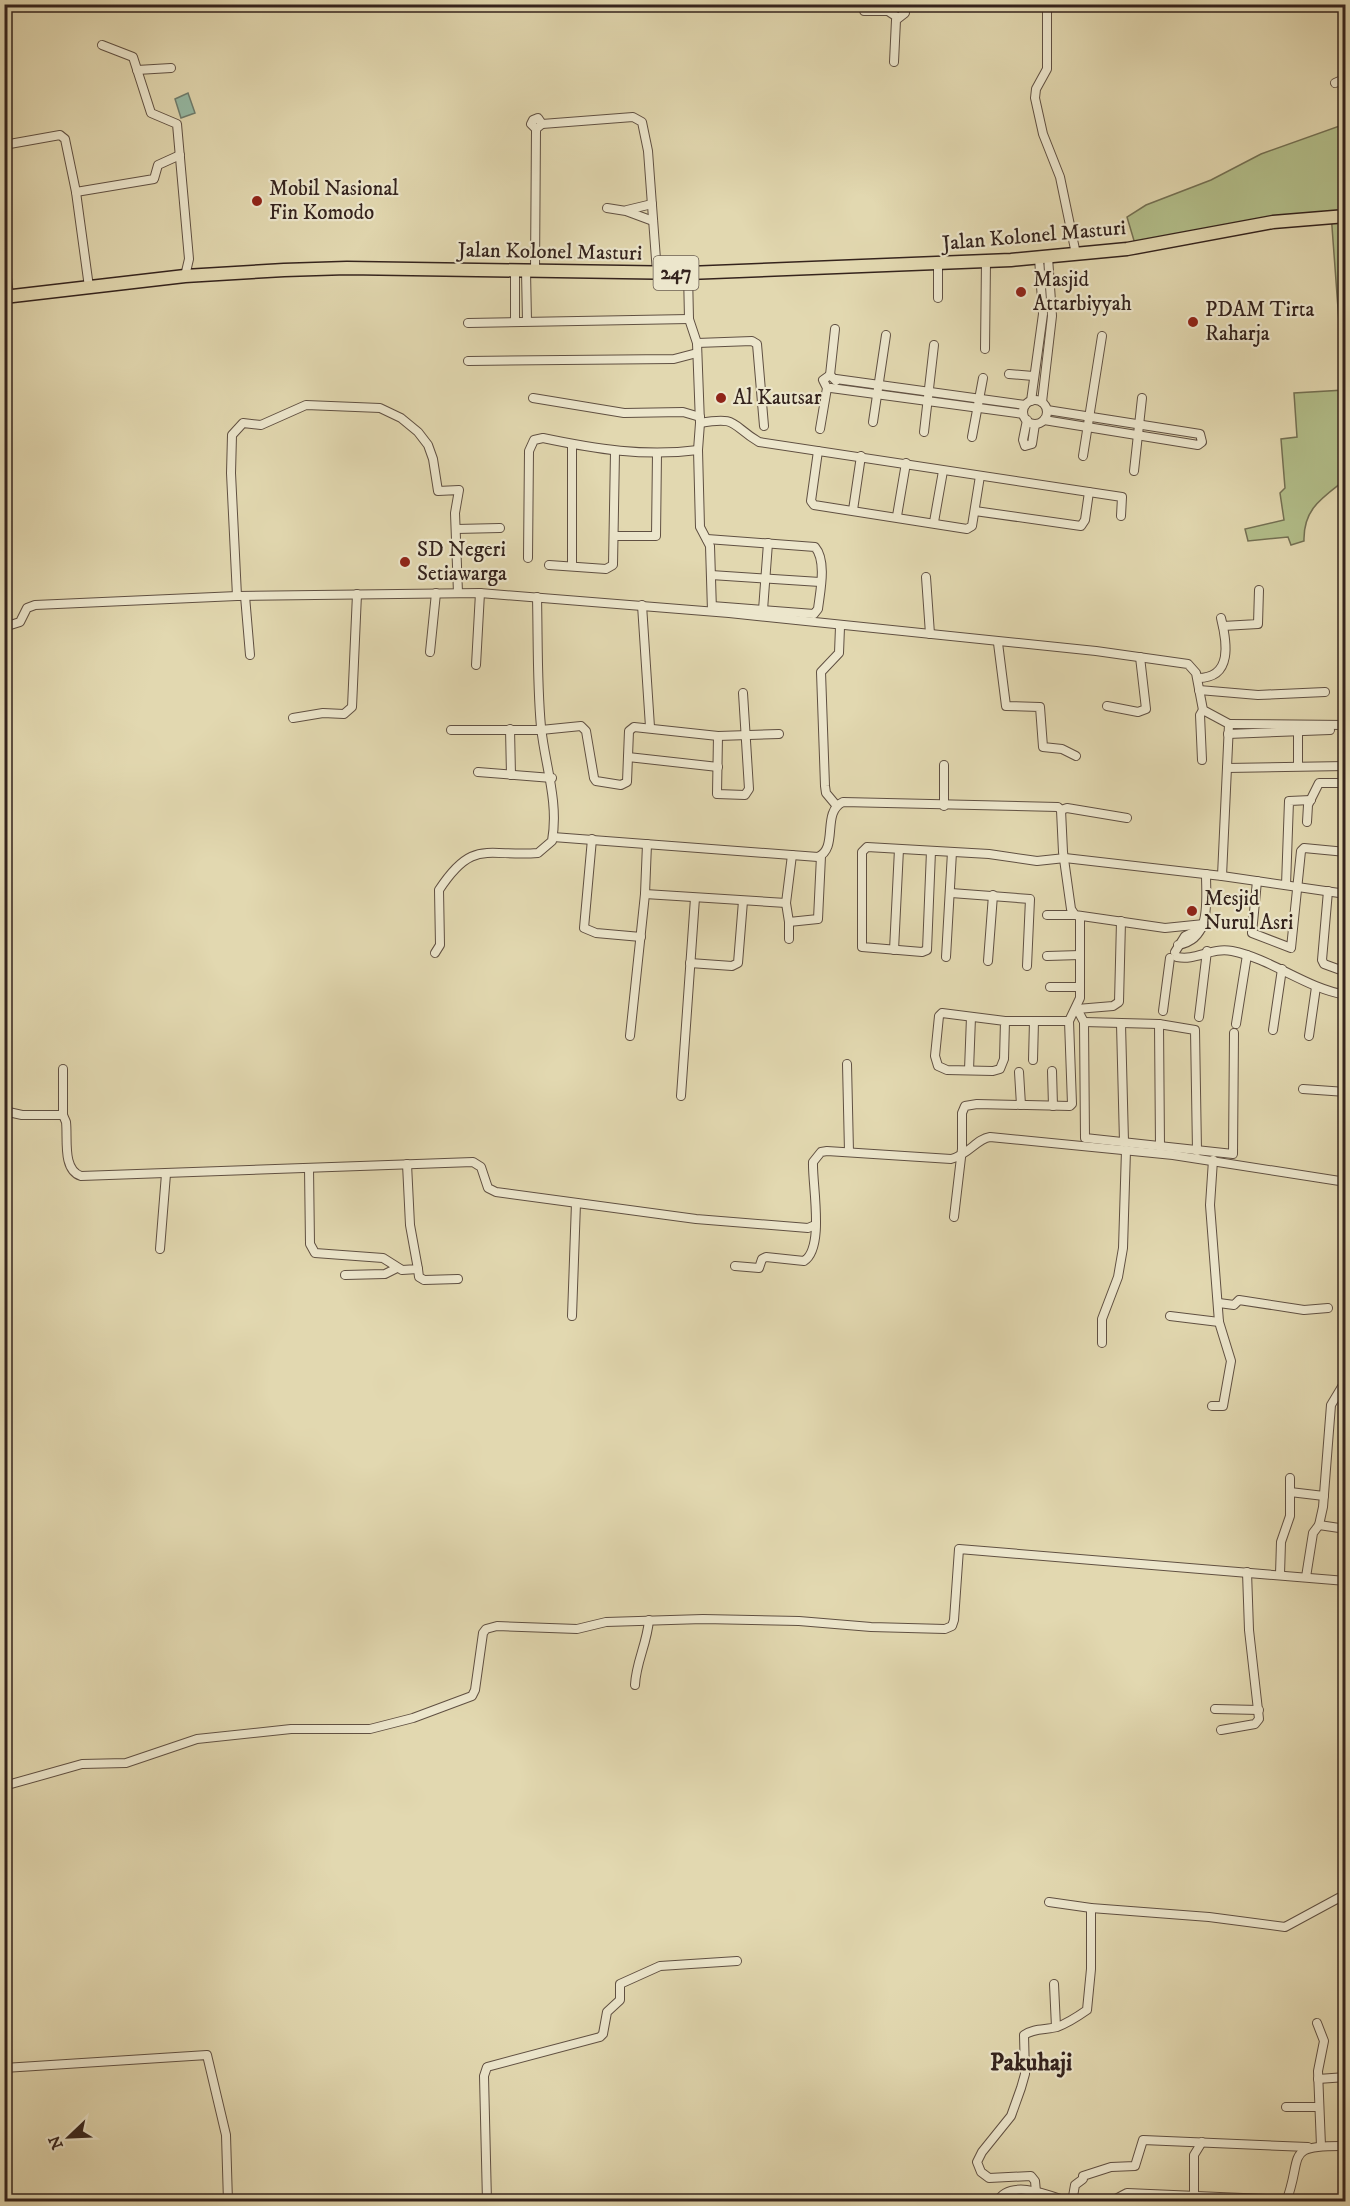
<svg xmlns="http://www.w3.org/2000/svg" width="1350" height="2206" viewBox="0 0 1350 2206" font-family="'IM FELL DW Pica',serif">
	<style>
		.green { fill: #b3bf8b; stroke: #747154; stroke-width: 1.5 }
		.water { fill: #96bba6; stroke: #6f7e6f; stroke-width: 1.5 }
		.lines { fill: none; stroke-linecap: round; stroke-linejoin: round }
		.street-casing { stroke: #605042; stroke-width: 10 }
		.primary-casing { stroke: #34231d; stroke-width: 15 }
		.street { stroke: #ece6cc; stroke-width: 8 }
		.primary { stroke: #e2d8b0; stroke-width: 12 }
		.poi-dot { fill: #8f2418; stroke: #ece6cc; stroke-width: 2 }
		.labels { text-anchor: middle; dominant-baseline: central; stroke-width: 4.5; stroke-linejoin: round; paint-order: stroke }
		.shield { fill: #ece6cc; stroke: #6b5e52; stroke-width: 1.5 }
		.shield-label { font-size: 20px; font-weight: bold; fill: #34231d }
		.poi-label { font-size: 21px; fill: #34231d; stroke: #ece6cc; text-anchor: start }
		.street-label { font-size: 21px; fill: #34231d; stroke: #ece6cc }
		.quarter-label { font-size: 24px; font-weight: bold; fill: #34231d; stroke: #ece6cc }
	</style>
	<rect width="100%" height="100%" fill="#e2d8b0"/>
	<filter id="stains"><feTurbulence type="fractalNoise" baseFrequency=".00333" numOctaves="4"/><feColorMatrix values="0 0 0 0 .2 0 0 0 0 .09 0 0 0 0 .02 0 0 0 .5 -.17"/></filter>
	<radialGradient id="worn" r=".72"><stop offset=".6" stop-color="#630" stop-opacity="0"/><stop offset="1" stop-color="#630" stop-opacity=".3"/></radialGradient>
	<!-- green -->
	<path class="green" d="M 1345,124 L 1345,480 C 1322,498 1303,509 1304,541 L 1291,545 L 1288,537 L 1248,541 L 1245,529 L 1284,520 L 1280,493 L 1285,488 L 1281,439 L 1297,437 L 1294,393 L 1344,390 L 1331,213 L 1135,244 L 1127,217 L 1146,205 L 1211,180 L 1261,154 Z"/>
	<!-- water -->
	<path class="water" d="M 188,93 L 195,113 L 181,118 L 175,99 Z"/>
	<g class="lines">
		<!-- street casing -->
		<g class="street-casing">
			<g id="street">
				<path d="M 862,4 L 864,11 L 888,11 L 897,17"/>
				<path d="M 1047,4 L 1047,69 L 1036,89 L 1035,98 L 1043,134 L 1060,177 L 1076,254"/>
				<path d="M 102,45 L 133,57 L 151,113 L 177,124 L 189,259 L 185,276"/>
				<path d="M 894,62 L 896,20 L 905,13 L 904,4"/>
				<path d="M 137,70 L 171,68"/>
				<path d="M 1335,83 L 1346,78"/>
				<path d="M 542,124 L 633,117 L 642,122 L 648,151 L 657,273"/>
				<path d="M 4,145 L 60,135 L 65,139 L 76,192 L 89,287"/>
				<path d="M 76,192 L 154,179 L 158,165 L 180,155"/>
				<path d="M 607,208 L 626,211 L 653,221"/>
				<path d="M 627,210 L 652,204"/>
				<path d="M 4,251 L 9,296"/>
				<path d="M 938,263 L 938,298"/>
				<path d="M 515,271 L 515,321"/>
				<path d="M 526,271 L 527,321"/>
				<path d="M 535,271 L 536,129 L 531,124 L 533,120 L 538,118 L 542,124 L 536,129"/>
				<path d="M 688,273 L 689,319 L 697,343 L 700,423 L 698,450 L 700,527 L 710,546 L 712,611"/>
				<path d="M 468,323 L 689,319"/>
				<path d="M 697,343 L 752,341 L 757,344 L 764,426"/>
				<path d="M 985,349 L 986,261"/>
				<path d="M 468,361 L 674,359 L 697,353"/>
				<path d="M 1009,374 L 1033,376"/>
				<path d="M 830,375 L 835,329"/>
				<path d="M 836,379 L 1025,405"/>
				<path d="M 831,388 L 1023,414"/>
				<path d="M 533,398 L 624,413 L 683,412 L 700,417"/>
				<circle cx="1035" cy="412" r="12"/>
				<path d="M 1031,401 L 1043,314 L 1039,258"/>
				<path d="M 1042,402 L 1052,316 L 1048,257"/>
				<path d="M 1027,420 L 1023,440 L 1025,446 L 1032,444 L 1035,424"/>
				<path d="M 1044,420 L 1198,445 L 1202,442 L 1200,434 L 1047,410"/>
				<path d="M 873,422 L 886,335"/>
				<path d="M 700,423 C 739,416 730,425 759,442 L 1122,497 L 1121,516"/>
				<path d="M 820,429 L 827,388 L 823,380 L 830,375 L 836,381"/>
				<path d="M 924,432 L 934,345"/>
				<path d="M 972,437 L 983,378"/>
				<path d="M 818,451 L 811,501 L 814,505 L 967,529 L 972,526 L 980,476"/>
				<path d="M 1083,456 L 1102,336"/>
				<path d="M 1134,471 L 1142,398"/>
				<path d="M 853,510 L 861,456"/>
				<path d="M 975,511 L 1081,526 L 1085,520 L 1089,492"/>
				<path d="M 897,516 L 906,463"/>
				<path d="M 934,522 L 943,471"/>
				<path d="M 456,529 L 500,528"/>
				<path d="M 615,536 L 656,536 L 657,453"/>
				<path d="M 707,539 L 815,547 C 827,561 820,592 818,609 L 814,614 L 712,606"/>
				<path d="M 528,558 L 529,451 L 534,440 L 543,438 C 595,449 645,457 698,450"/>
				<path d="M 549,565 L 606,569 L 613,565 L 615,452"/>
				<path d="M 572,566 L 572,444"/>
				<path d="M 711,575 L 820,582"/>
				<path d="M 926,577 L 930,634"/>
				<path d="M 237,596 L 231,473 L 232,435 L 243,423 L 261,425 L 306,405 L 380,408 L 401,418 L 418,432 L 428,445 L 433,459 L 438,491 L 459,490 L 455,513 L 458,593"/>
				<path d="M 245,596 L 250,655"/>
				<path d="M 642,605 L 650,727"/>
				<path d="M 763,610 L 768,543"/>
				<path d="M 1223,626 L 1258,624 L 1259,590"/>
				<path d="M 4,627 L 20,622 L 27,608 L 35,605 L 237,596 L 480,593 L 729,613 L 1096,651 L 1188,664 L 1196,673 L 1203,710 L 1229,724 L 1222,876"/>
				<path d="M 998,643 L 1006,706 L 1040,707 L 1043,747 L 1062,749 L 1076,756"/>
				<path d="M 430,652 L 436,593"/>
				<path d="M 476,665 L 480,593"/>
				<path d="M 1198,678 C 1233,678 1227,642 1221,618"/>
				<path d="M 1199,690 L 1258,695 L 1325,692"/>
				<path d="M 1107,706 L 1138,712 L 1146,709 L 1140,657"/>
				<path d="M 293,718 L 323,713 L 344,714 L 352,707 L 357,594"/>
				<path d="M 1229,724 L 1346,725"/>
				<path d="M 510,729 L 511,775"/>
				<path d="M 451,730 L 541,730 L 581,726 L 586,731 L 594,778 L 596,781 L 621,785 L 627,782 L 629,731 L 634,727 L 718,736 L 779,734"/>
				<path d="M 1228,734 L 1330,730"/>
				<path d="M 718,736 L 717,794 L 745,795 L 749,789 L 743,693"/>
				<path d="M 628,757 L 718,767"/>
				<path d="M 1202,760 L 1200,715 L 1203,710"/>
				<path d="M 1298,765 L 1298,728"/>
				<path d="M 1227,768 L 1346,766"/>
				<path d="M 478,772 L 552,778"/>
				<path d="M 836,805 L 826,793 L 825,786 L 821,672 L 839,653 L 840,627"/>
				<path d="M 944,806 L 944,765"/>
				<path d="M 1061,810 L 1067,808 L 1127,818"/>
				<path d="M 1307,822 L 1308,805 L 1319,783 L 1346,783"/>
				<path d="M 553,837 L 818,857 C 839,848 821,812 843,802 L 1058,807 L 1061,810 L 1063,852 L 1071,909 L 1075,915 L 1165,928 L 1204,924"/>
				<path d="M 592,839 L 584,928 L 596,933 L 641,937"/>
				<path d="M 931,851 L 927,950 L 922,952 L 862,947 L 862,852 L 867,847 L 989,854 L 1037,861 L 1065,858 L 1222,876 L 1346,894"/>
				<path d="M 792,855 L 786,903 L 789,922 L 818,919 L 821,856"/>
				<path d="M 1257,881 L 1252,933 L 1291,948 L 1301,851 L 1304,848 L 1346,852"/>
				<path d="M 1286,885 L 1289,801 L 1311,800"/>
				<path d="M 1328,891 L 1322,960 L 1324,964 L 1346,972"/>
				<path d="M 951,893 L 1030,899 L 1027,966"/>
				<path d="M 645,894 L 786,903"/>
				<path d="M 1047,915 L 1075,915"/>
				<path d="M 1121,921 L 1119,1002 L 1113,1006 L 1077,1009 L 1084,1022 L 1085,1138 L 1233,1154 L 1234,1033"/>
				<path d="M 789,939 L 789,922"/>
				<path d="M 1178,945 C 1212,939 1206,901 1206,874"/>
				<path d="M 894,950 L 899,849"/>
				<path d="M 1175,952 L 1185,936 L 1202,928"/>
				<path d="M 435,953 L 440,945 L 439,890 C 473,838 487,857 538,853 L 552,841 C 559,802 545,765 541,727 C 537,684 538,640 537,597"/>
				<path d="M 1047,956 L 1080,955"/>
				<path d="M 946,957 L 952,852"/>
				<path d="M 1177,957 C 1196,961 1211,947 1232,951 C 1272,959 1305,988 1346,995"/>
				<path d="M 988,961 L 993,895"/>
				<path d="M 690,963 L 732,966 L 738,963 L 743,901"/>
				<path d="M 1050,987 L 1080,987"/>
				<path d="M 1163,1011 L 1170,958"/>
				<path d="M 1199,1017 L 1207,951"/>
				<path d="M 1005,1021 L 1004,1059 L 1000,1069 L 993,1071 L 947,1070 L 938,1066 L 935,1056 L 939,1016 L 942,1013 L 1005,1021 L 1069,1021"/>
				<path d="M 1084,1022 L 1159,1024 L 1195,1030 L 1197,1151"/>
				<path d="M 1121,1024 L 1124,1142"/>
				<path d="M 1159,1024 L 1160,1147"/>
				<path d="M 1236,1024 L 1247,955"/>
				<path d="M 1273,1030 L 1282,969"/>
				<path d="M 630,1036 L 645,894 L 647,844"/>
				<path d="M 1309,1036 L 1316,987"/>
				<path d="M 1033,1060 L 1034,1021"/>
				<path d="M 847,1064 L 849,1152"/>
				<path d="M 969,1070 L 971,1017"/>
				<path d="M 1052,1071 L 1053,1106"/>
				<path d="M 1019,1072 L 1021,1105"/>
				<path d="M 1303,1089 L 1346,1092"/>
				<path d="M 681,1096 L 695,898"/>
				<path d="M 4,1111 L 22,1115 L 63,1115 L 66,1122 C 68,1138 62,1170 81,1176 L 473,1162 L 481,1167 L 488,1188 L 496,1192 L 696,1219 L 808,1228 L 815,1225"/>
				<path d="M 63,1115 L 63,1069"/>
				<path d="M 309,1168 L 310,1244 L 315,1253 L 383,1258 L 402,1270 L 418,1269 L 410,1225 L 407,1164"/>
				<path d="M 954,1217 L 962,1149 L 962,1113 L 965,1106 L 977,1104 L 1070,1106 L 1072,1104 L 1069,1021 L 1080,998 L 1080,917"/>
				<path d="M 160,1249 L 166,1174"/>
				<path d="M 735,1266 L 759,1268 L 762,1259 L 766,1257 L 804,1261 C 825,1248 812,1184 813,1162 L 821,1152 L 827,1151 L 951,1159 C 970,1154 976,1139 990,1137 L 1173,1155 L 1346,1182"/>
				<path d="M 418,1269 L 419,1277 L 424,1280 L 458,1279"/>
				<path d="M 345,1275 L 385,1274 L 397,1268"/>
				<path d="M 1219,1303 L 1234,1305 L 1239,1300 L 1304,1310 L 1328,1308"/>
				<path d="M 572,1316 L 576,1203"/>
				<path d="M 1170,1316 L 1219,1322"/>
				<path d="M 1102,1343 L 1102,1319 L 1118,1277 L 1123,1248 L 1126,1150"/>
				<path d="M 1212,1406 L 1223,1406 L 1231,1361 L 1219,1322 L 1210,1205 L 1213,1160"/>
				<path d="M 1290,1492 L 1324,1496"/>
				<path d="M 1319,1525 L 1346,1529"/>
				<path d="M 1280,1574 L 1281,1542 L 1290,1516 L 1290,1478"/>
				<path d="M 1306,1577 L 1313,1533 L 1319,1525 L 1323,1507 L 1331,1405 L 1346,1380"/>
				<path d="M 635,1685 C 636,1662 647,1644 649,1620"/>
				<path d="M 1215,1709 L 1259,1710"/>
				<path d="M 1221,1730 L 1255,1724 L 1259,1719 L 1249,1630 L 1247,1572"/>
				<path d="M 4,1786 L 82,1764 L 126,1763 L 197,1739 L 291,1729 L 370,1729 L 413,1718 L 472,1696 L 475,1690 L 483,1633 L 486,1629 L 497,1626 L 577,1629 L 606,1622 L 703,1619 L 799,1621 L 871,1627 L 945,1629 L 952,1626 L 954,1620 L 959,1549 L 1346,1581"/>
				<path d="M 1049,1902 L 1091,1908 L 1209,1917 L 1285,1927 L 1346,1894"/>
				<path d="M 1054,1984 L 1056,2027"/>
				<path d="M 1317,2023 L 1324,2041 L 1318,2071 L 1321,2146"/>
				<path d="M 4,2068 L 207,2055 L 226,2135 L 228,2202"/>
				<path d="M 1318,2079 L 1346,2077"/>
				<path d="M 1286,2107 L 1319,2107"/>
				<path d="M 1036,2192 L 1035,2181 L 1031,2176 L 989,2178 L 981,2172 L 977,2162 L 982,2152 L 1011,2116 L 1021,2088 L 1025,2074 L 1024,2035 C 1034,2028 1045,2030 1057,2027 C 1068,2023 1077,2017 1087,2010 L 1091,1969 L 1091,1908"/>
				<path d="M 1194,2196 L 1194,2155 L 1202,2142"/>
				<path d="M 487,2202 L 484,2076 L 487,2067 L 600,2037 L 603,2034 L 607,2012 L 620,2000 L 620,1984 L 660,1966 L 737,1961"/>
				<path d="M 997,2202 C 1010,2178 1049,2195 1069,2202"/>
				<path d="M 1072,2202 L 1075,2185 L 1083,2179 L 1083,2176 L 1111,2167 L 1135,2166 L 1143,2140 L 1308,2147"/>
				<path d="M 1110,2202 L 1127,2193 L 1287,2200"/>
				<path d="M 1286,2202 C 1304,2155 1282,2145 1346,2146"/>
			</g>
		</g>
		<!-- primary casing -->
		<g class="primary-casing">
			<path id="primary" d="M 4,297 L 185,276 L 284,270 L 347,268 L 688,273 L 1011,260 L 1127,249 L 1273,222 L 1346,216"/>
		</g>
		<!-- street -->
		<use href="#street" class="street"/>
		<!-- primary -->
		<use href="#primary" class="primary"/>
	</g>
	<!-- markers -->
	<g class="poi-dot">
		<circle cx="257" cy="201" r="6"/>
		<circle cx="1021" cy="292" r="6"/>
		<circle cx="1193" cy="322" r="6"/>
		<circle cx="721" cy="398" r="6"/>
		<circle cx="405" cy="562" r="6"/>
		<circle cx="1192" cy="911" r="6"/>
	</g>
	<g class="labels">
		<!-- shield labels -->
		<rect class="shield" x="653.5" y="256" width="45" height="34" rx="4.5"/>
		<g class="shield-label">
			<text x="676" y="273">247</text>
		</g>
		<!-- poi labels -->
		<g class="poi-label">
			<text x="269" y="189">Mobil Nasional<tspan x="269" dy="24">Fin Komodo</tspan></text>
			<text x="1033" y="280">Masjid<tspan x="1033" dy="24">Attarbiyyah</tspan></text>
			<text x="1205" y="310">PDAM Tirta<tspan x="1205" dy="24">Raharja</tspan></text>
			<text x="733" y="398">Al Kautsar</text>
			<text x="417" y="550">SD Negeri<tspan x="417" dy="24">Setiawarga</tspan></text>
			<text x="1204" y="899">Mesjid<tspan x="1204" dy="24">Nurul Asri</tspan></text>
		</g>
		<!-- street labels -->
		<g class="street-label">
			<text transform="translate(1034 236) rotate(-5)">Jalan Kolonel Masturi</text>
			<text transform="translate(550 252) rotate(1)">Jalan Kolonel Masturi</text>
		</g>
		<!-- quarter labels -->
		<g class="quarter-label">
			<text x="1031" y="2063">Pakuhaji</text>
		</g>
	</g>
	<!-- margin -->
	<rect width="1350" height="2206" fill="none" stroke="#e2d8b0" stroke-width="24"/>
	<rect x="6" y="6" width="1338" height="2194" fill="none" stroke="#34231d" stroke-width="3"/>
	<rect x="12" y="12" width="1326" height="2182" fill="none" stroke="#34231d" stroke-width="1.5"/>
	<!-- north arrow -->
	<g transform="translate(69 2137) rotate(247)" stroke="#ece6cc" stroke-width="4.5" paint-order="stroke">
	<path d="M0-4.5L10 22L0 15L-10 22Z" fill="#34231d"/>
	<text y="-9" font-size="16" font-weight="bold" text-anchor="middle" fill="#34231d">N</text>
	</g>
	<rect width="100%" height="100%" filter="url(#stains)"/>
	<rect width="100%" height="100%" fill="url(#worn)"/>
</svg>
